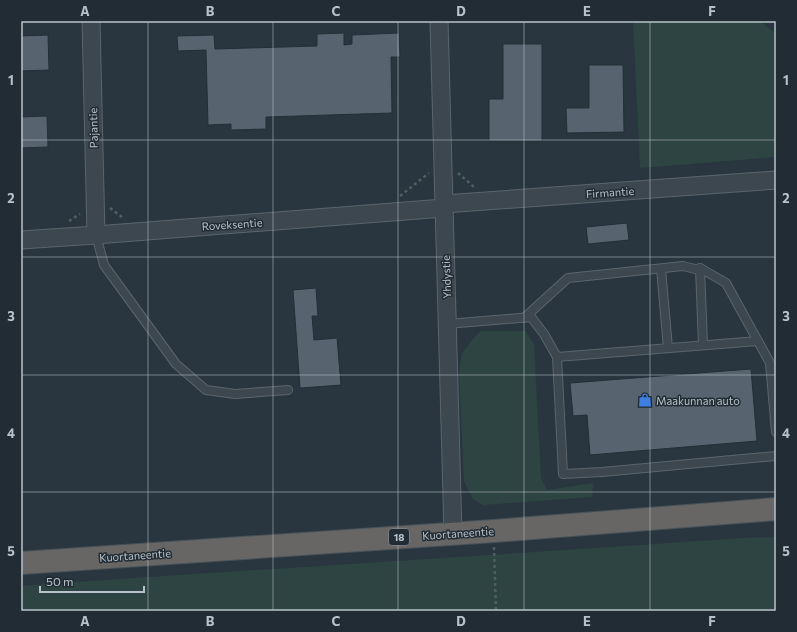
<svg xmlns="http://www.w3.org/2000/svg" width="797" height="632" viewBox="0 0 797 632" font-family="Commissioner,sans-serif">
	<style>
		.green { fill: #2e4442 }
		.building { fill: #57646f; stroke: #232e37 }
		.lines { fill: none; stroke-linecap: round; stroke-linejoin: round }
		.service-casing { stroke: #5a656d; stroke-width: 10 }
		.minor-casing { stroke: #5a656d; stroke-width: 19 }
		.trunk-casing { stroke: #47525a; stroke-width: 24 }
		.path { stroke: #4d6060; stroke-width: 2.5; stroke-dasharray: 3 3; stroke-linecap: butt }
		.service { stroke: #3d474f; stroke-width: 8 }
		.minor { stroke: #3d474f; stroke-width: 17 }
		.trunk { stroke: #686664; stroke-width: 22 }
		.grid { fill: none; stroke: #b9c2ca; stroke-width: 1; stroke-opacity: 0.55 }
		.labels { text-anchor: middle; dominant-baseline: central; stroke-width: 3; stroke-linejoin: round; paint-order: stroke }
		.shield { fill: #212c35; stroke: #8b959d; stroke-width: 1 }
		.shield-label { font-size: 10px; font-weight: bold; fill: #b9c2ca }
		.street-label { font-size: 11px; fill: #b9c2ca; stroke: #212c35 }
		.poi-label { font-size: 11px; fill: #b9c2ca; stroke: #212c35; text-anchor: start }
		.neatline { fill: none; stroke: #b9c2ca; stroke-width: 1.5 }
		.grid-label { font-size: 13px; text-anchor: middle; font-weight: bold; fill: #b9c2ca }
	</style>
	<rect width="100%" height="100%" fill="#29363f"/>
	<!-- green -->
	<g class="green">
		<path d="M 633,21 L 760,21 L 776,34 L 776,157 L 640,168 Z"/>
		<path d="M 480,331 L 525,331 L 534,344 L 541,478 L 547,490 L 593,483 L 592,497 L 483,505 L 473,499 L 464,481 L 459,372 L 462,353 Z"/>
		<path d="M 776,537 L 776,611 L 21,611 L 21,586 C 261,569 502,555 743,538 Z"/>
	</g>
	<!-- building -->
	<g class="building">
		<path d="M 344,33 L 344,45 L 352,44 L 352,35 L 399,33 L 400,57 L 391,57 L 392,113 L 266,117 L 266,129 L 231,130 L 231,124 L 208,125 L 206,50 L 178,51 L 177,36 L 214,35 L 215,49 L 317,46 L 317,34 Z"/>
		<path d="M 48,35 L 49,70 L 21,71 L 21,36 Z"/>
		<path d="M 503,44 L 542,44 L 542,141 L 489,141 L 489,99 L 503,99 Z"/>
		<path d="M 589,65 L 623,65 L 624,132 L 567,133 L 566,108 L 589,108 Z"/>
		<path d="M 47,116 L 48,147 L 21,148 L 21,117 Z"/>
		<path d="M 627,223 L 629,240 L 588,244 L 586,227 Z"/>
		<path d="M 316,288 L 318,316 L 312,316 L 314,340 L 337,338 L 341,385 L 300,388 L 293,290 Z"/>
		<path d="M 751,369 L 757,441 L 590,455 L 587,415 L 573,416 L 570,383 Z"/>
	</g>
	<g class="lines">
		<!-- service casing -->
		<g class="service-casing">
			<g id="service">
				<path d="M 96,235 L 104,265 L 176,364 L 206,390 L 235,394 L 288,390"/>
				<path d="M 700,268 L 703,345"/>
				<path d="M 661,269 L 668,348"/>
				<path d="M 524,318 L 568,278 L 683,266 L 699,270 L 700,268 L 726,283 L 770,363 L 776,432"/>
				<path d="M 447,324 L 531,317 L 544,334 L 557,357 L 563,474 L 602,472 L 776,456"/>
				<path d="M 557,357 L 758,341"/>
			</g>
		</g>
		<!-- minor casing -->
		<g class="minor-casing">
			<g id="minor">
				<path d="M 91,21 L 96,235"/>
				<path d="M 439,21 L 453,534"/>
				<path d="M 444,204 L 776,180"/>
				<path d="M 21,240 L 96,235 L 444,208"/>
			</g>
		</g>
		<!-- trunk casing -->
		<g class="trunk-casing">
			<path id="trunk" d="M 21,563 L 494,531 L 776,509"/>
		</g>
		<!-- path -->
		<g class="path">
			<path d="M 458,173 L 474,187"/>
			<path d="M 400,196 L 429,173"/>
			<path d="M 110,208 L 122,217"/>
			<path d="M 69,221 L 80,214"/>
			<path d="M 494,547 L 496,611"/>
		</g>
		<!-- service -->
		<use href="#service" class="service"/>
		<!-- minor -->
		<use href="#minor" class="minor"/>
		<!-- trunk -->
		<use href="#trunk" class="trunk"/>
	</g>
	<!-- grid -->
	<path class="grid" d="M 148,21 L 148,611M 273,21 L 273,611M 398,21 L 398,611M 524,21 L 524,611M 650,21 L 650,611M 21,140 L 776,140M 21,257 L 776,257M 21,375 L 776,375M 21,492 L 776,492"/>
	<!-- icons -->
	<defs>
		<g id="shop-bare" transform="scale(1.08)"><path d="M-5-2.5h2.3a2.7 3.5 0 0 1 5.4 0H5L5.5 6h-11ZM-1.5-2.5h3a1.5 2.3 0 0 0-3 0Z" fill="#3f7fe0" stroke="#212c35" stroke-width="2.5" paint-order="stroke"/></g>
	</defs>
	<g fill-rule="evenodd">
		<use href="#shop-bare" x="645" y="400"/>
	</g>
	<g class="labels">
		<!-- shield labels -->
		<rect class="shield" x="389" y="529" width="20" height="16" rx="3"/>
		<g class="shield-label">
			<text x="399" y="537">18</text>
		</g>
		<!-- street labels -->
		<g class="street-label">
			<text transform="translate(93 128) rotate(-91)">Pajantie</text>
			<text transform="translate(610 192) rotate(-4)">Firmantie</text>
			<text transform="translate(232 224) rotate(-4)">Roveksentie</text>
			<text transform="translate(446 277) rotate(-92)">Yhdystie</text>
			<text transform="translate(458 533) rotate(-4)">Kuortaneentie</text>
			<text transform="translate(135 555) rotate(-4)">Kuortaneentie</text>
		</g>
		<!-- poi labels -->
		<g class="poi-label">
			<text x="656" y="400">Maakunnan auto</text>
		</g>
	</g>
	<!-- border -->
	<rect width="797" height="632" fill="none" stroke="#212c35" stroke-width="44"/>
	<!-- scale -->
	<path d="M40 586v6h104v-6" fill="none" stroke="#b9c2ca" stroke-width="2"/>
	<text x="46" y="586" font-size="12" fill="#b9c2ca" stroke="#212c35" stroke-width="3" paint-order="stroke">50 m</text>
	<rect x="22" y="22" width="753" height="588" class="neatline"/>
	<g class="grid-label">
		<text x="85" y="16">A</text>
		<text x="210" y="16">B</text>
		<text x="336" y="16">C</text>
		<text x="461" y="16">D</text>
		<text x="587" y="16">E</text>
		<text x="712" y="16">F</text>
		<text x="11" y="85">1</text>
		<text x="786" y="85">1</text>
		<text x="11" y="203">2</text>
		<text x="786" y="203">2</text>
		<text x="11" y="321">3</text>
		<text x="786" y="321">3</text>
		<text x="11" y="438">4</text>
		<text x="786" y="438">4</text>
		<text x="11" y="556">5</text>
		<text x="786" y="556">5</text>
		<text x="85" y="626">A</text>
		<text x="210" y="626">B</text>
		<text x="336" y="626">C</text>
		<text x="461" y="626">D</text>
		<text x="587" y="626">E</text>
		<text x="712" y="626">F</text>
	</g>
</svg>
